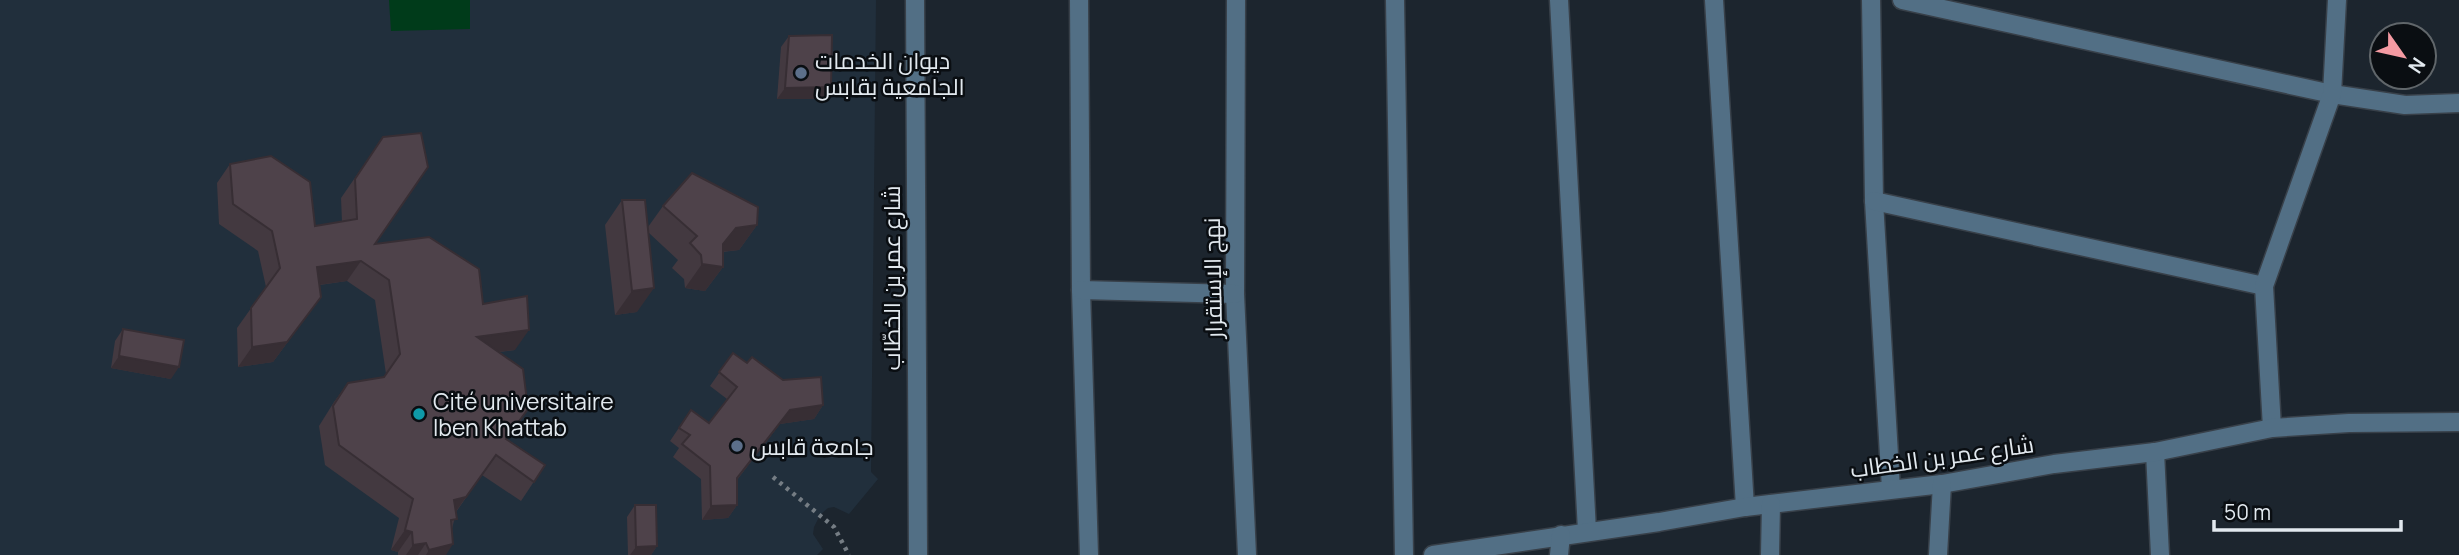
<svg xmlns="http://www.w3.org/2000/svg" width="2459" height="555" viewBox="0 0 2459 555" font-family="Manrope,Cairo,sans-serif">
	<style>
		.built { fill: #212f3c }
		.green { fill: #003b1a }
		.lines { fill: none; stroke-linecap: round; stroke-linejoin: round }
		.minor-casing { stroke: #384049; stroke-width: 21 }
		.path { stroke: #757d84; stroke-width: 4.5; stroke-dasharray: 3.5 5; stroke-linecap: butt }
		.minor { stroke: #526f85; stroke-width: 18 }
		.wall { fill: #433940 }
		.shaded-wall { fill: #372e34 }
		.building { fill: #4e424a; stroke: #372e34; stroke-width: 2 }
		.service-dot { fill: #5c6f8a; stroke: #0a0e12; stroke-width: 2.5 }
		.culture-dot { fill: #0f9aa8; stroke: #0a0e12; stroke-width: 2.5 }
		.labels { text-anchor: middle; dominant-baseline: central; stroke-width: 5; stroke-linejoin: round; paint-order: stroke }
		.poi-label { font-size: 23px; fill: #e2e9ef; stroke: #0a0e12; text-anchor: start }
		.street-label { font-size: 23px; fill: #e2e9ef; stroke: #0a0e12 }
	</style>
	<rect width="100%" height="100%" fill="#1c252e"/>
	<!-- built -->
	<path class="built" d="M 0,0 L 876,0 L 871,472 L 878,479 L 849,514 L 834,507 L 828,508 L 820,515 L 814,527 L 813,534 L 823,549 L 817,555 L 0,555 Z"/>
	<!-- green -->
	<path class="green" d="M 389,0 L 470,0 L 470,29 L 391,31 Z"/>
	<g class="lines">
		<!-- minor casing -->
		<g class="minor-casing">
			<g id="minor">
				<path d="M 915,0 L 918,555"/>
				<path d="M 1079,0 L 1081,290 L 1089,555"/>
				<path d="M 1236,0 L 1235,294 L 1247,555"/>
				<path d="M 1395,0 L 1404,555"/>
				<path d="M 1559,0 L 1587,531"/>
				<path d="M 1714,0 L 1745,507"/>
				<path d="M 1871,0 L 1874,201 L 1891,489"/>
				<path d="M 1902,0 L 2332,94 L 2405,105 L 2459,103"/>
				<path d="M 1874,201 L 2264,286"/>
				<path d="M 1081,290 L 1235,294"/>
				<path d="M 2272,428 L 2264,286 L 2332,94 L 2337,0"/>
				<path d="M 2155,452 L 2160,555"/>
				<path d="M 1433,555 L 1659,522 L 1745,507 L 1942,484 L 2054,464 L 2155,452 L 2272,428 L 2349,423 L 2459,422"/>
				<path d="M 1559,555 L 1561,535"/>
				<path d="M 1770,555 L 1771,504"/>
				<path d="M 1938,555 L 1942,484"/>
			</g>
		</g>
		<!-- path -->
		<path class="path" d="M 773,477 L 834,527 L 849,555"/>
		<!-- minor -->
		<use href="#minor" class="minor"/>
	</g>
	<!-- wall -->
	<g class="wall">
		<path d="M 789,36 L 831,87 L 823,99 L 777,99 L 781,47 Z"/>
		<path d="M 383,137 L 375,244 L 483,304 L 515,350 L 499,352 L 507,439 L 545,465 L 521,501 L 482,475 L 456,512 L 446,555 L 398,555 L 398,552 L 391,550 L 399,518 L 325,465 L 319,426 L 334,402 L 348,383 L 383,377 L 386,374 L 375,300 L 347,281 L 320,285 L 321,297 L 273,362 L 238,367 L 237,328 L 266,287 L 258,251 L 219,224 L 217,183 L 230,164 L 315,226 L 342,222 L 341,198 Z"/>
		<path d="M 622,200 L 648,227 L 663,206 L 757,225 L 739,250 L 723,252 L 723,267 L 705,291 L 685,288 L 684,279 L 672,268 L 678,260 L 649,233 L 637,312 L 615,315 L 605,225 Z"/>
		<path d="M 123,329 L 171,379 L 111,368 L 115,341 Z"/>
		<path d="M 733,353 L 747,363 L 783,380 L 823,405 L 814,419 L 780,424 L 737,480 L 737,505 L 728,518 L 702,520 L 701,479 L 673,457 L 679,448 L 670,441 L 691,410 L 709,423 L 727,399 L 710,386 Z"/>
		<path d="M 635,505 L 657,546 L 651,555 L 628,555 L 627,517 Z"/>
	</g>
	<!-- shaded-wall -->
	<g class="shaded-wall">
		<path d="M 831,87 L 823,99 L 777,99 L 785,88 Z"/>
		<path d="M 757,225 L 739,250 L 718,252 L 723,267 L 705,291 L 685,288 L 702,264 L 723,244 L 736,228 Z"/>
		<path d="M 361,261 L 347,281 L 303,287 L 317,267 Z"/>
		<path d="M 654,288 L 637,312 L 615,315 L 632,291 Z"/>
		<path d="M 321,297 L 273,362 L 238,367 L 252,347 Z"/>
		<path d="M 529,330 L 515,350 L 463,356 L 477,337 Z"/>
		<path d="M 119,356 L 179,367 L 171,379 L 111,368 Z"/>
		<path d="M 823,405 L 814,419 L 780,424 L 727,492 L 790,410 Z"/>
		<path d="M 496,455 L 452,517 L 454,500 Z"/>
		<path d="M 737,505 L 728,518 L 702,520 L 711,506 Z"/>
		<path d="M 405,530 L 412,532 L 398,552 L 391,550 Z"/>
		<path d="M 426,543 L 418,555 L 406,555 L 413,545 Z"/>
		<path d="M 453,544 L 446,555 L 426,555 L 429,550 Z"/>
		<path d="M 657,546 L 651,555 L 630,555 L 636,547 Z"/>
	</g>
	<!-- building -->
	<g class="building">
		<path d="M 832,35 L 831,87 L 785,88 L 789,36 Z"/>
		<path d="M 421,133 L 428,167 L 375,244 L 429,237 L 479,269 L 483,304 L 527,296 L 529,330 L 477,337 L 523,369 L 528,409 L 506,439 L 545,465 L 534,482 L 496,455 L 466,497 L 454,500 L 457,519 L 451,520 L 453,544 L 429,550 L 426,543 L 413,545 L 412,532 L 405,530 L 413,499 L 339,445 L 333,406 L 348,383 L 384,377 L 400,354 L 389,280 L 361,261 L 317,267 L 321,297 L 287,342 L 252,347 L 251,308 L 280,268 L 272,231 L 233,204 L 230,164 L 271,156 L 310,182 L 315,226 L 357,219 L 355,179 L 383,137 Z"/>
		<path d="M 692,173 L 758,207 L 757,225 L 736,228 L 723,244 L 723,267 L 702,264 L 701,255 L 690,243 L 697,236 L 663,206 Z"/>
		<path d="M 622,200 L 645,200 L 654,288 L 632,291 Z"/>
		<path d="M 123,329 L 184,340 L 179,367 L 119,356 Z"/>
		<path d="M 733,353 L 747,363 L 752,357 L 783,380 L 821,377 L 823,405 L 790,410 L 737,478 L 737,505 L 711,506 L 710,466 L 682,444 L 690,435 L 679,428 L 691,410 L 709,423 L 737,387 L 719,372 Z"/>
		<path d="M 635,505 L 656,505 L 657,546 L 636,547 Z"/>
	</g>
	<!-- markers -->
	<g class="service-dot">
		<circle cx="801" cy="73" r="7"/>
		<circle cx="737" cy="446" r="7"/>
	</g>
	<circle class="culture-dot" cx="419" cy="414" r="7"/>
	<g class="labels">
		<!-- poi labels -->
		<g class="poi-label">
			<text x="815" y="60">ديوان الخدمات<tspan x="815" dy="26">الجامعية بقابس</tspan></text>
			<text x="433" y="401">Cité universitaire<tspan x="433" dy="26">Iben Khattab</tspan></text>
			<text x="751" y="446">جامعة قابس</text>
		</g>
		<!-- street labels -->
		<g class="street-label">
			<text transform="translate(891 278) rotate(-90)">شارع عمر بن الخطّاب</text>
			<text transform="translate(1212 278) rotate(-91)">نهج الإستقرار</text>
			<text transform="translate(1942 456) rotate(-8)">شارع عمر بن الخطاب</text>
		</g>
	</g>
	<!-- north arrow -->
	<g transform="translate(2403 56) rotate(124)"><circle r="33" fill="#0a0e12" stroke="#60666a" stroke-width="2"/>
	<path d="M0-5L12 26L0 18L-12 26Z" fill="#f49aa2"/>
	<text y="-10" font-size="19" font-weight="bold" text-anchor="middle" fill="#e2e9ef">N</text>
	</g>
	<!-- scale -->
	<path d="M2214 520v10h187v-10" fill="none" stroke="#e2e9ef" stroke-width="3.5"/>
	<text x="2224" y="520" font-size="21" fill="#e2e9ef" stroke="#0a0e12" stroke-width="5" paint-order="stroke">50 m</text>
</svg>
